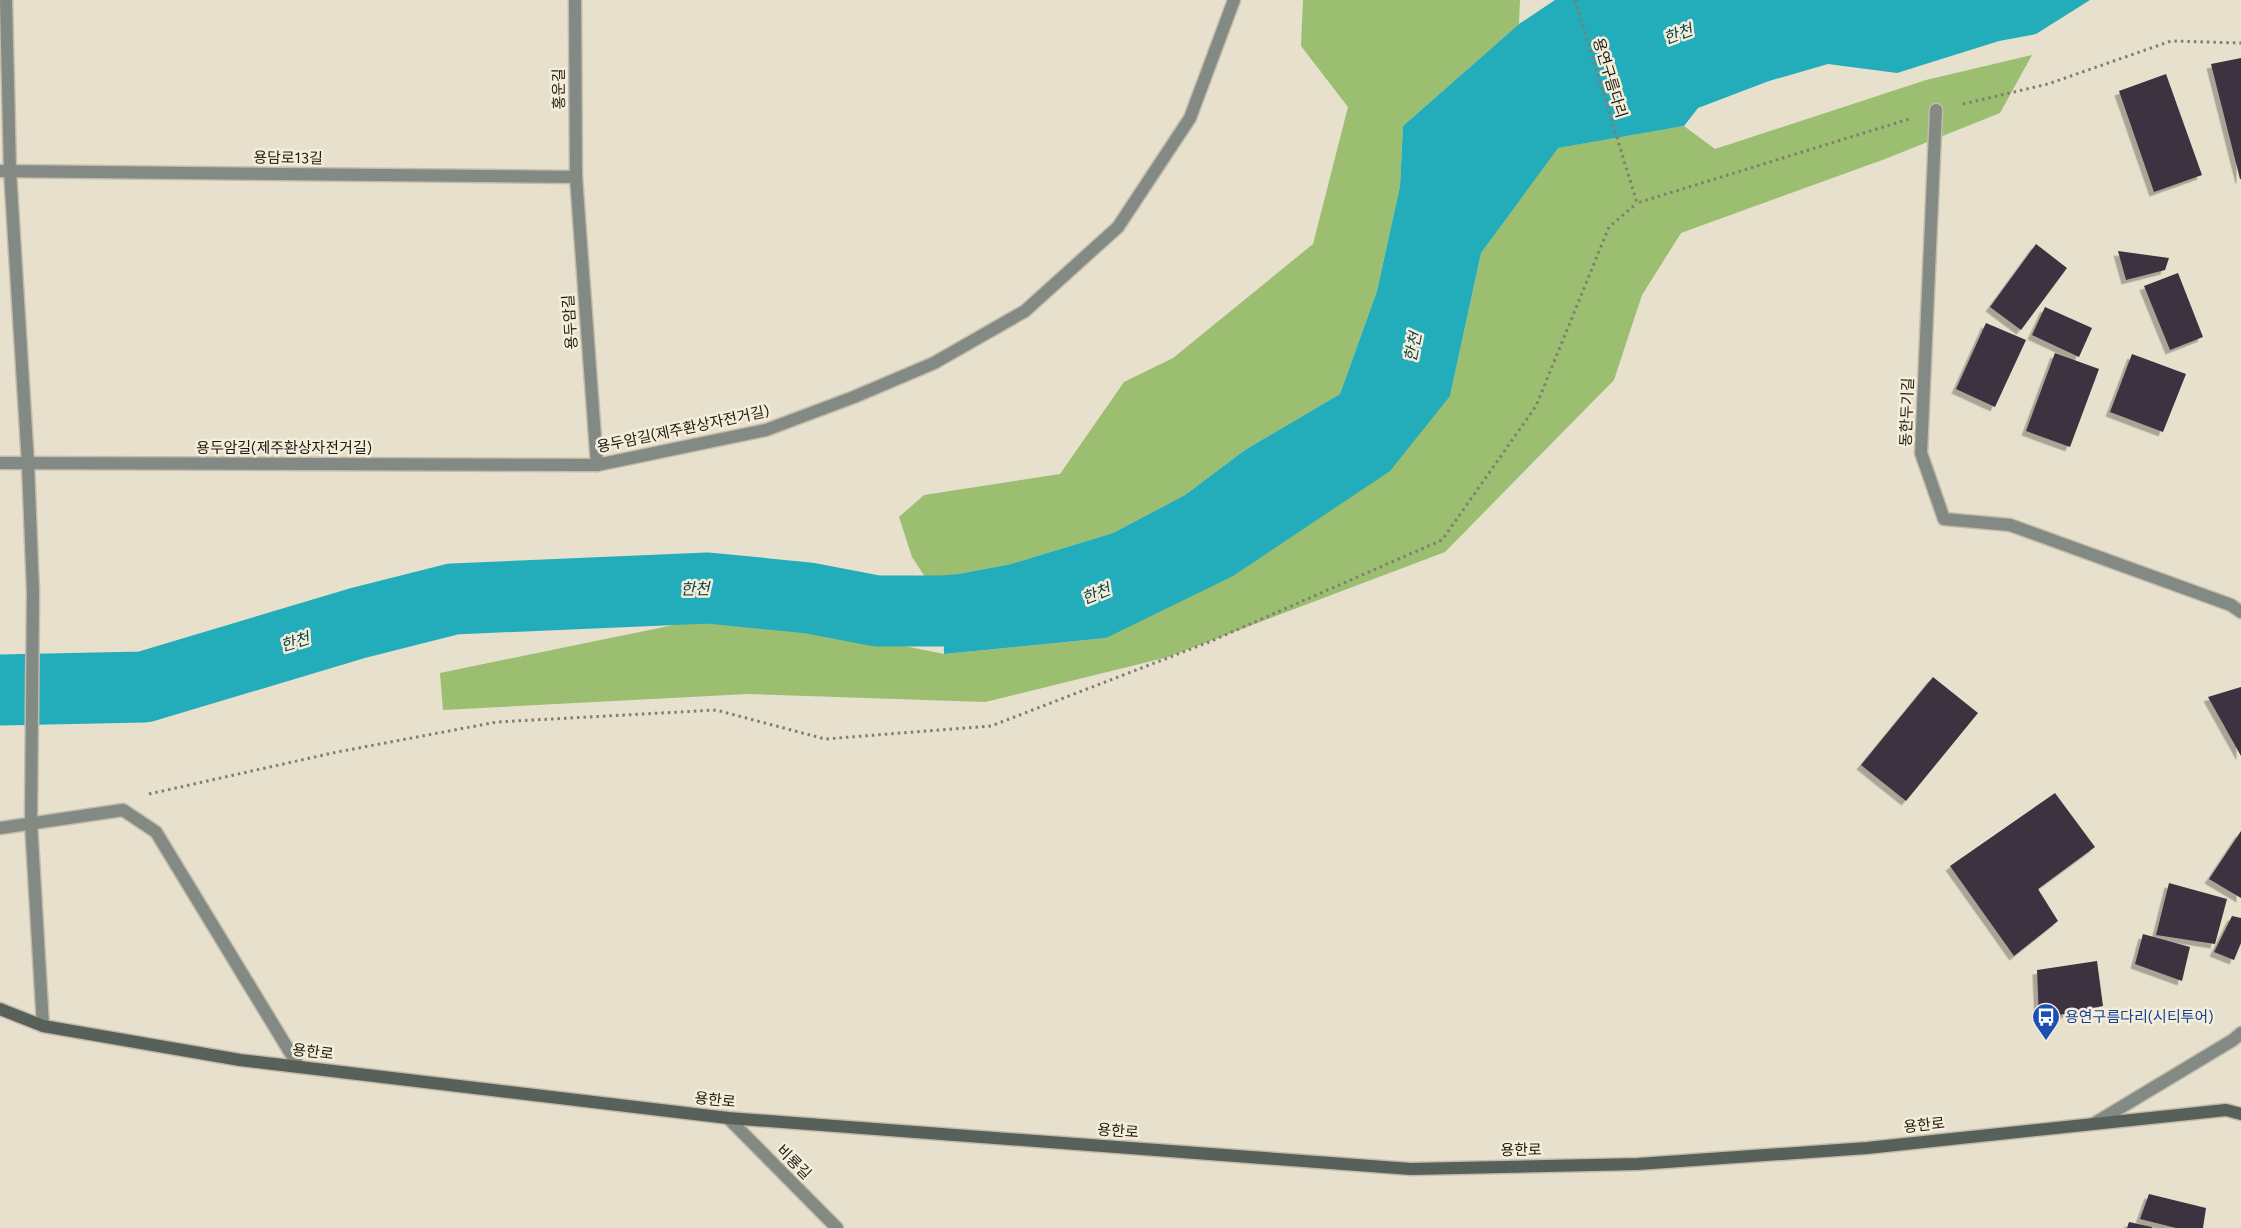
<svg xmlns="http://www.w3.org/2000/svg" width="2241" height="1228" viewBox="0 0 2241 1228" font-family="Figtree,'Noto Sans KR',sans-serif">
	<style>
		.forest { fill: #9bbe71 }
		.water { fill: #23acba }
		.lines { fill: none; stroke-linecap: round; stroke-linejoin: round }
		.river { stroke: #23acba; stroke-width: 71 }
		.building { fill: #3c323f; filter: url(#shadow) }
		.service-casing { stroke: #c3bcac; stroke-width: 15 }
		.minor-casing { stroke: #c3bcac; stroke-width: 15 }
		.tertiary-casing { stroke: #c3bcac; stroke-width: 15 }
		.secondary-casing { stroke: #c3bcac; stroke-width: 15 }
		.path { stroke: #827d70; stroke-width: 3; stroke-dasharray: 2.5 4; stroke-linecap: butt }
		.service { stroke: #838a84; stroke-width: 12 }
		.minor { stroke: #838a84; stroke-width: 12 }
		.tertiary { stroke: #838a84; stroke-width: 12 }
		.secondary { stroke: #576159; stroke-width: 12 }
		.labels { text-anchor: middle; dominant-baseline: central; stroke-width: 5; stroke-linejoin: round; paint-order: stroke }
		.street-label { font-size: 15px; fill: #1d1a13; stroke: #f4edda }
		.transit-label { font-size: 15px; fill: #164399; stroke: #f4edda; text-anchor: start }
		.water-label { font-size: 16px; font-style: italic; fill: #0d454b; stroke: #f4edda }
	</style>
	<defs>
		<filter id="shadow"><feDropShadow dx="-4.5" dy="4.5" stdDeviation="0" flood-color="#0004"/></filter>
	</defs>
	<rect width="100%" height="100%" fill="#e7e0cd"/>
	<!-- forest -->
	<g class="forest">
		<path d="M 1303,0 L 1520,0 L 1519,24 L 1403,126 L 1400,186 L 1377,291 L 1340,394 L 1245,450 L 1185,495 L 1113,533 L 1011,564 L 927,580 L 912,557 L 899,517 L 924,495 L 1060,474 L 1124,382 L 1173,358 L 1313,244 L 1348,107 L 1301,46 Z"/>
		<path d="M 2032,55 L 2000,113 L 1885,159 L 1681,233 L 1642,295 L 1614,380 L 1445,552 L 1168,657 L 985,702 L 748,694 L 443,710 L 440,673 L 737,612 L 944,654 L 1106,638 L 1450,396 L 1481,253 L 1557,148 L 1684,126 L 1715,149 L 1926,80 Z"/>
	</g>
	<!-- water -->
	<path class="water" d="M 1555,0 L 2090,0 L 2036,34 L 1999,41 L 1897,73 L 1828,64 L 1769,81 L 1698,108 L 1684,126 L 1558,148 L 1481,253 L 1450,396 L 1390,471 L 1233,576 L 1106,638 L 944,654 L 943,611 L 927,580 L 1011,564 L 1113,533 L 1185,495 L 1245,450 L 1340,394 L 1377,291 L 1400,186 L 1403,126 L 1519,24 Z"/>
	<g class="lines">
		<!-- river -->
		<path class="river" d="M 0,690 L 144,687 L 358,623 L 453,599 L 708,588 L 809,598 L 877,611 L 943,611 L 1040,604"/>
	</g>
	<!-- building -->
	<g class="building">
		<path d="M 2241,58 L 2241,179 L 2240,179 L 2211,64 Z"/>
		<path d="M 2166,74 L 2202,175 L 2154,192 L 2119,91 Z"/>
		<path d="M 2036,244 L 2067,268 L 2021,330 L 1990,307 Z"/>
		<path d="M 2118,251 L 2169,258 L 2165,270 L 2126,280 Z"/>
		<path d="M 2178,273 L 2203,337 L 2170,350 L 2144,286 Z"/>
		<path d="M 2045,307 L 2092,328 L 2079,357 L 2032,335 Z"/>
		<path d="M 1986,323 L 2026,340 L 1995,407 L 1956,389 Z"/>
		<path d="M 2055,353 L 2099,369 L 2070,447 L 2026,431 Z"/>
		<path d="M 2132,354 L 2186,374 L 2163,432 L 2110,412 Z"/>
		<path d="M 1933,677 L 1978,713 L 1906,801 L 1861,765 Z"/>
		<path d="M 2241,687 L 2241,756 L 2208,697 Z"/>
		<path d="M 2055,793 L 2095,847 L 2038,889 L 2058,921 L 2014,956 L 1950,866 Z"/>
		<path d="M 2241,831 L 2241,898 L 2209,879 Z"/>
		<path d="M 2169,883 L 2227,899 L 2215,944 L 2156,935 Z"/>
		<path d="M 2232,916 L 2241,918 L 2241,943 L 2234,960 L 2214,952 Z"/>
		<path d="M 2143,934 L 2190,947 L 2182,981 L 2135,964 Z"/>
		<path d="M 2097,961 L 2103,1006 L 2039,1019 L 2037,970 Z"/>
		<path d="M 2149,1194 L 2206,1208 L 2203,1228 L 2176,1228 L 2140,1219 Z"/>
		<path d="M 2129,1222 L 2152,1227 L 2152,1228 L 2127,1228 Z"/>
	</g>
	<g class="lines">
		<!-- service casing -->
		<g class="service-casing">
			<path id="service" d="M 0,828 L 123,810 L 156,832 L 299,1067"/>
		</g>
		<!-- minor casing -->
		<g class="minor-casing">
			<g id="minor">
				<path d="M 6,0 L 10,171 L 28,464 L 33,592 L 31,823 L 43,1026"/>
				<path d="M 575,0 L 576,177 L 597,465"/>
				<path d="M 1936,110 L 1921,453 L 1944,519 L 2010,525 L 2231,605 L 2241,612"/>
				<path d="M 0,171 L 576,177"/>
				<path d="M 728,1118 L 837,1228"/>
				<path d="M 2095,1123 L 2233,1040 L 2241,1033"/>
			</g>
		</g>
		<!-- tertiary casing -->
		<g class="tertiary-casing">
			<path id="tertiary" d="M 0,463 L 597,465 L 766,430 L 854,397 L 934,363 L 1025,311 L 1118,227 L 1190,118 L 1234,0"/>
		</g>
		<!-- secondary casing -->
		<g class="secondary-casing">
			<path id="secondary" d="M 0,1009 L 43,1026 L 240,1060 L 728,1118 L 1411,1169 L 1638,1164 L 1867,1148 L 2226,1110 L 2241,1114"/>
		</g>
		<!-- path -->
		<g class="path">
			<path d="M 1575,0 L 1637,203 L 1909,119"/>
			<path d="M 1963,104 L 2048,84 L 2171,41 L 2241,43"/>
			<path d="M 149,794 L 337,752 L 497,722 L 716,710 L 825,739 L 991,726 L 1209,642 L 1442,540 L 1536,406 L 1609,227 L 1637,203"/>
		</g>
		<!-- service -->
		<use href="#service" class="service"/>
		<!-- minor -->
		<use href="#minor" class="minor"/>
		<!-- tertiary -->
		<use href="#tertiary" class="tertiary"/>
		<!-- secondary -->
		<use href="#secondary" class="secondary"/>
	</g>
	<!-- icons -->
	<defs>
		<g id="bus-pin" transform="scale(1.4375)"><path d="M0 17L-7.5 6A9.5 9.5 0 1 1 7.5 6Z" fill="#1a4fb4" stroke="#f4edda"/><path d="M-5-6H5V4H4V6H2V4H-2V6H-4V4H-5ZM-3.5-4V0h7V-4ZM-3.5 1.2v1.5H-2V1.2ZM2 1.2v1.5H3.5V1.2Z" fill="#fff"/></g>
	</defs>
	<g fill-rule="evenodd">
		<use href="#bus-pin" x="2046" y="1017"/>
	</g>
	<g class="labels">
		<!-- street labels -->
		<g class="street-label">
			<text transform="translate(1610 78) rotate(73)">용연구름다리</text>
			<text transform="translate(559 89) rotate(-91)">홍운길</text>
			<text transform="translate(288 158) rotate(1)">용담로13길</text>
			<text transform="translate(570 322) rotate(-94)">용두암길</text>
			<text transform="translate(1907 412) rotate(-88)">동한두기길</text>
			<text transform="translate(683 429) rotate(-12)">용두암길(제주환상자전거길)</text>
			<text x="284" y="448">용두암길(제주환상자전거길)</text>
			<text transform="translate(313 1052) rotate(7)">용한로</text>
			<text transform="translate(715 1100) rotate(6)">용한로</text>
			<text transform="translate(1924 1125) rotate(-6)">용한로</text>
			<text transform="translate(1118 1131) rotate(4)">용한로</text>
			<text transform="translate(1521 1150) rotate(-1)">용한로</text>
			<text transform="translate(794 1162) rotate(45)">비룡길</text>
		</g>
		<!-- transit labels -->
		<g class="transit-label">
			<text x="2065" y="1017">용연구름다리(시티투어)</text>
		</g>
		<!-- water labels -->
		<g class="water-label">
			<text transform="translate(1678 34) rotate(-20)">한천</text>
			<text transform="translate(1413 347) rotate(-79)">한천</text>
			<text transform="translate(695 589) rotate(-1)">한천</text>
			<text transform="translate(1096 594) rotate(-22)">한천</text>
			<text transform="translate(295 642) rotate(-17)">한천</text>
		</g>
	</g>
</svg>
